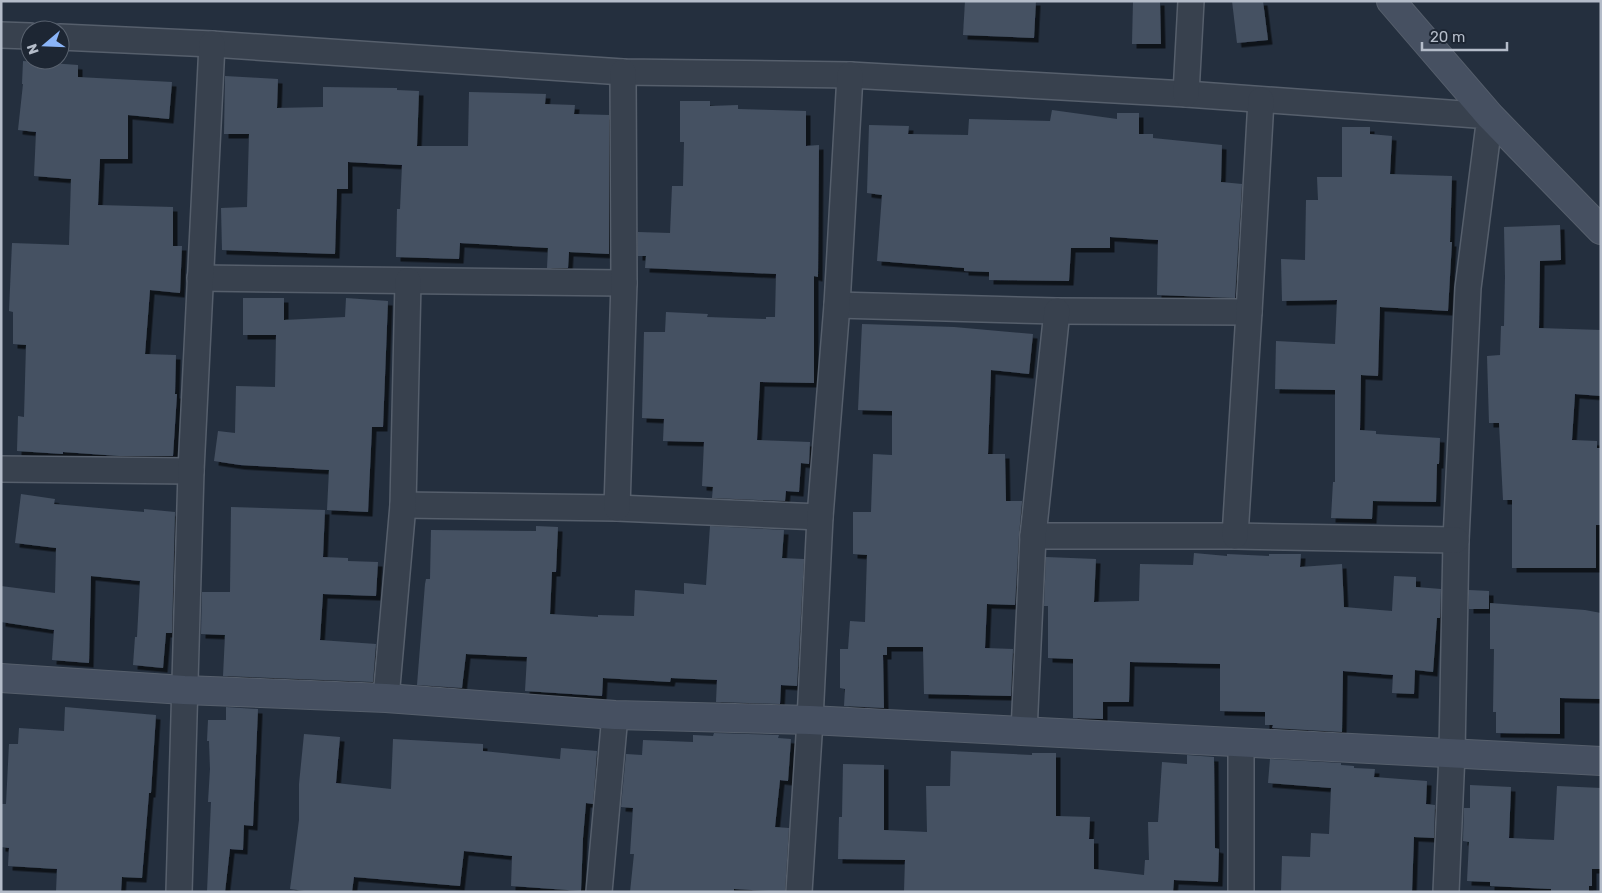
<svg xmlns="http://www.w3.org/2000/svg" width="1602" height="893" viewBox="0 0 1602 893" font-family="Rubik,sans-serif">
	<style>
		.building { fill: #455162; filter: url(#shadow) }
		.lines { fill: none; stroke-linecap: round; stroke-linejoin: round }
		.street-casing { stroke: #565f6c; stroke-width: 28 }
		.secondary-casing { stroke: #565f6c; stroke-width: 30 }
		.street { stroke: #38414e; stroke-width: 25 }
		.secondary { stroke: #465061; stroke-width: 28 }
	</style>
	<defs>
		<filter id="shadow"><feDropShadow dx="4.5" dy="4.5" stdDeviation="0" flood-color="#0009"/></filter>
	</defs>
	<rect width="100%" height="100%" fill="#242f3e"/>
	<!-- building -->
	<g class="building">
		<path d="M 965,1 L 1036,1 L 1034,38 L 963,35 Z"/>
		<path d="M 1133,1 L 1160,1 L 1161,44 L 1132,44 Z"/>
		<path d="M 1232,1 L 1263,1 L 1268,40 L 1237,43 Z"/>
		<path d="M 23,61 L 78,65 L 78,77 L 172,82 L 169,119 L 128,115 L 128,159 L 100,159 L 98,205 L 173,207 L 173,246 L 182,246 L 180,293 L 150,290 L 145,354 L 176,355 L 175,394 L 177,394 L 173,456 L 119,456 L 63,452 L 63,454 L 17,451 L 18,416 L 24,417 L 26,345 L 13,344 L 13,312 L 9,311 L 12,243 L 69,245 L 71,179 L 34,176 L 36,132 L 18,130 L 23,84 L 22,84 Z"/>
		<path d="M 225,76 L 278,79 L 277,108 L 323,107 L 323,87 L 397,88 L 397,90 L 419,91 L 417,146 L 468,146 L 469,92 L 546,94 L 545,104 L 575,105 L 574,114 L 609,115 L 609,254 L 569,252 L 568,268 L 547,268 L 548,248 L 460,243 L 459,259 L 396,257 L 397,209 L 400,209 L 402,165 L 348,162 L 348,189 L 337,189 L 335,254 L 222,250 L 221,208 L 247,207 L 249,134 L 224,134 Z"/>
		<path d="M 680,101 L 710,101 L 710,106 L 738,105 L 738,109 L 806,111 L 806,146 L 819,145 L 818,277 L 814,276 L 814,383 L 760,382 L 757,440 L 810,442 L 809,464 L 801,463 L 799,492 L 786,491 L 785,501 L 712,498 L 713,487 L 702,486 L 704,442 L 663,441 L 664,419 L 642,418 L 644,332 L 665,332 L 666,312 L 708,314 L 707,317 L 766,319 L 766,317 L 775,317 L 776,274 L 645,268 L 646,256 L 638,256 L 638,232 L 670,233 L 672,186 L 683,186 L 684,142 L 680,142 Z"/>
		<path d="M 1052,110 L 1117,119 L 1117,113 L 1139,113 L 1139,134 L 1153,134 L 1153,138 L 1222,145 L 1221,182 L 1242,184 L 1235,298 L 1157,295 L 1158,240 L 1110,237 L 1110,248 L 1071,248 L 1069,281 L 989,280 L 989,272 L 964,271 L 964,268 L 877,261 L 882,195 L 867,193 L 869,125 L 909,126 L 908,134 L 968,135 L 969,119 L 1050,121 Z"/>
		<path d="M 1342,127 L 1370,127 L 1370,134 L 1392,136 L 1390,174 L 1452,176 L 1450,242 L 1452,242 L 1448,311 L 1380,307 L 1378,376 L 1361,375 L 1360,430 L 1376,431 L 1376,434 L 1440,438 L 1439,464 L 1437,464 L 1436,502 L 1373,501 L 1372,519 L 1331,518 L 1333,482 L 1335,482 L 1335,390 L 1275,389 L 1276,341 L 1335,344 L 1337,300 L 1282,301 L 1281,259 L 1305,260 L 1306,200 L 1318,200 L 1317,177 L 1342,177 Z"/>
		<path d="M 1560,225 L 1561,260 L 1540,261 L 1539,328 L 1601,330 L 1601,396 L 1575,394 L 1572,440 L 1597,441 L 1597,448 L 1601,448 L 1601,525 L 1596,525 L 1596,568 L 1512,568 L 1512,500 L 1503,500 L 1499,423 L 1489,423 L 1487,356 L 1500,355 L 1501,326 L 1504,326 L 1505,277 L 1504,227 Z"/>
		<path d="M 243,298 L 284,298 L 284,320 L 345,317 L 346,298 L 388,301 L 383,427 L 372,427 L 368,512 L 327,510 L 329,470 L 240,465 L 214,461 L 218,431 L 235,433 L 236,386 L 275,387 L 276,335 L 243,335 Z"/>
		<path d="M 862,324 L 954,327 L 1033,334 L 1029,374 L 991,370 L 988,454 L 1005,454 L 1006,501 L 1022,501 L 1022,502 L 1019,535 L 1015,605 L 987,604 L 985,648 L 1013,649 L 1011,696 L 924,694 L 923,647 L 887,647 L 887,655 L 883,655 L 884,708 L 844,706 L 845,689 L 840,688 L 840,649 L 848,649 L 850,621 L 865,622 L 867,555 L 853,554 L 853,512 L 871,512 L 873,454 L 892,455 L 892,411 L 858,410 Z"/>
		<path d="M 21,494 L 55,499 L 54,504 L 144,512 L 144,509 L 175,512 L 172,633 L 166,633 L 163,668 L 133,665 L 135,637 L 137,637 L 140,581 L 91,576 L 89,663 L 52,660 L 54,630 L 1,622 L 1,586 L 55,593 L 56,548 L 15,543 Z"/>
		<path d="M 231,507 L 325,510 L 323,557 L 348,558 L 348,561 L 378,562 L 376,596 L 323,594 L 320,640 L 376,644 L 373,682 L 223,676 L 225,635 L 201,634 L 202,592 L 230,592 Z"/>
		<path d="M 536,526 L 558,527 L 556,572 L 552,572 L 550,614 L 598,617 L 598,615 L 634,616 L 635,590 L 684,594 L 684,583 L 706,585 L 710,526 L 784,530 L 782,558 L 804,559 L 797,686 L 781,685 L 780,704 L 716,702 L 717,680 L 671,678 L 670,682 L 603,678 L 602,696 L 525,691 L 527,657 L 466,654 L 462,688 L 417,685 L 425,584 L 426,579 L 430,579 L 431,530 L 536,531 Z"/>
		<path d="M 1194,553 L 1227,556 L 1227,554 L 1269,556 L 1269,554 L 1301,554 L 1300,567 L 1342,564 L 1344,607 L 1392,611 L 1394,576 L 1416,577 L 1416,587 L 1441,589 L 1440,618 L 1437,618 L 1433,672 L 1415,670 L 1414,694 L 1392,693 L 1393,675 L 1343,671 L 1342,732 L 1272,728 L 1273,725 L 1265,725 L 1265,712 L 1220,711 L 1220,664 L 1130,662 L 1129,702 L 1103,702 L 1103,719 L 1073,718 L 1073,659 L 1048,658 L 1048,606 L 1044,606 L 1046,557 L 1096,559 L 1094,602 L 1139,601 L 1140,564 L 1193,565 Z"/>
		<path d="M 1469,590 L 1489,591 L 1489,609 L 1469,609 Z"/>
		<path d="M 1490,603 L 1585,610 L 1601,613 L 1601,699 L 1560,698 L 1560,734 L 1496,733 L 1496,712 L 1493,712 L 1494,649 L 1490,649 Z"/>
		<path d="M 65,707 L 156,715 L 151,793 L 149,793 L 142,878 L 122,877 L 121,892 L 56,892 L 57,869 L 8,866 L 9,848 L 1,847 L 1,804 L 6,804 L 9,744 L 18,744 L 19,728 L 64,731 Z"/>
		<path d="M 226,707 L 258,709 L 253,826 L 244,825 L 243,850 L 230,849 L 225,892 L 207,892 L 211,802 L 208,802 L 210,769 L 209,741 L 207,741 L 208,720 L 226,720 Z"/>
		<path d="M 714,733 L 779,735 L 778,738 L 791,739 L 788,781 L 780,780 L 775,827 L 789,828 L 785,892 L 734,889 L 734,892 L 630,892 L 634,854 L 630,854 L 633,808 L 621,807 L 626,754 L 642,755 L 643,740 L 693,742 L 693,735 L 713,736 Z"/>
		<path d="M 304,734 L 340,737 L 336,783 L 391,789 L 393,739 L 483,744 L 483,751 L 560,759 L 561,748 L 597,751 L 593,804 L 586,803 L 583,838 L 581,891 L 511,886 L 512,856 L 464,851 L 460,886 L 354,877 L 352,892 L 312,892 L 290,889 L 299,820 L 299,784 Z"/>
		<path d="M 951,751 L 1032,755 L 1032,753 L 1056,753 L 1056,816 L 1090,817 L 1089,839 L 1094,839 L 1094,869 L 1144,875 L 1145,860 L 1149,860 L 1148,822 L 1158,822 L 1162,762 L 1187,764 L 1187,755 L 1214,757 L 1215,848 L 1219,849 L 1218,882 L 1174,880 L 1173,892 L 904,892 L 905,860 L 838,859 L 839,817 L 842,817 L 843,764 L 884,765 L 884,830 L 927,832 L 926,786 L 950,786 Z"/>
		<path d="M 1270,759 L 1341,763 L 1341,765 L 1354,766 L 1354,768 L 1375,769 L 1374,777 L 1427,781 L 1426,804 L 1435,805 L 1434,838 L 1414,837 L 1412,892 L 1281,892 L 1282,856 L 1310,857 L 1311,833 L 1329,834 L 1331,788 L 1268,783 Z"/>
		<path d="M 1470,785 L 1511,787 L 1509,838 L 1554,840 L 1557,786 L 1601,788 L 1601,869 L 1592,869 L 1592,886 L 1589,886 L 1589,892 L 1551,892 L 1551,889 L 1490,886 L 1490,882 L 1467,881 L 1469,842 L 1463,841 L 1464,808 L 1470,808 Z"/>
	</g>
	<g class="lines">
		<!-- street casing -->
		<g class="street-casing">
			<g id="street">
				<path d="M 1,35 L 30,36"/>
				<path d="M 60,37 L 212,44 L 623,72 L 850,75 L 1186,94 L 1490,116 L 1468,288 L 1456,540 L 1452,753 L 1446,892"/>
				<path d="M 1186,94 L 1191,1"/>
				<path d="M 200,278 L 624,283"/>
				<path d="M 837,305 L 1057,311 L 1249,312"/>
				<path d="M 1,469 L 191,471"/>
				<path d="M 403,505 L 617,508 L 820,517"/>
				<path d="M 617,508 L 624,283 L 623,72"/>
				<path d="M 1033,536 L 1235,536 L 1456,540"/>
				<path d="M 1235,536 L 1249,312 L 1261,100"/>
				<path d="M 386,698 L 403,505 L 408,281"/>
				<path d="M 1024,732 L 1033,536 L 1057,311"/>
				<path d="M 1241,744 L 1241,892"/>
				<path d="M 179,892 L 191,471 L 212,44"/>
				<path d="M 599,892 L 615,715"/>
				<path d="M 799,892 L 810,720 L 820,517 L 837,305 L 850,75"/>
			</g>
		</g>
		<!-- secondary casing -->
		<g class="secondary-casing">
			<g id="secondary">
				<path d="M 1391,1 L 1490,116 L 1601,230"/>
				<path d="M 1,678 L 184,690 L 386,698 L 615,715 L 810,720 L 1601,761"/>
			</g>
		</g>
		<!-- street -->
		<use href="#street" class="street"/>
		<!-- secondary -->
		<use href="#secondary" class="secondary"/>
	</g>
	<!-- border -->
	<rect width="1602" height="893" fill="none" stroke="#b4bcc9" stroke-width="5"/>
	<!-- north arrow -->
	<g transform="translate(45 45) rotate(251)"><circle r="24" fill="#1d2633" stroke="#59626f"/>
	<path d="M0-4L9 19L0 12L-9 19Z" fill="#8ab4f8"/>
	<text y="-8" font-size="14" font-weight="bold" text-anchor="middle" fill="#b4bcc9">N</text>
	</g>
	<!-- scale -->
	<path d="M1422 42v8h85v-8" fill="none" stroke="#b4bcc9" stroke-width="2.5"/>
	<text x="1430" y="42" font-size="15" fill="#b4bcc9" stroke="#1d2633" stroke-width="4" paint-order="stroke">20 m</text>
</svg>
